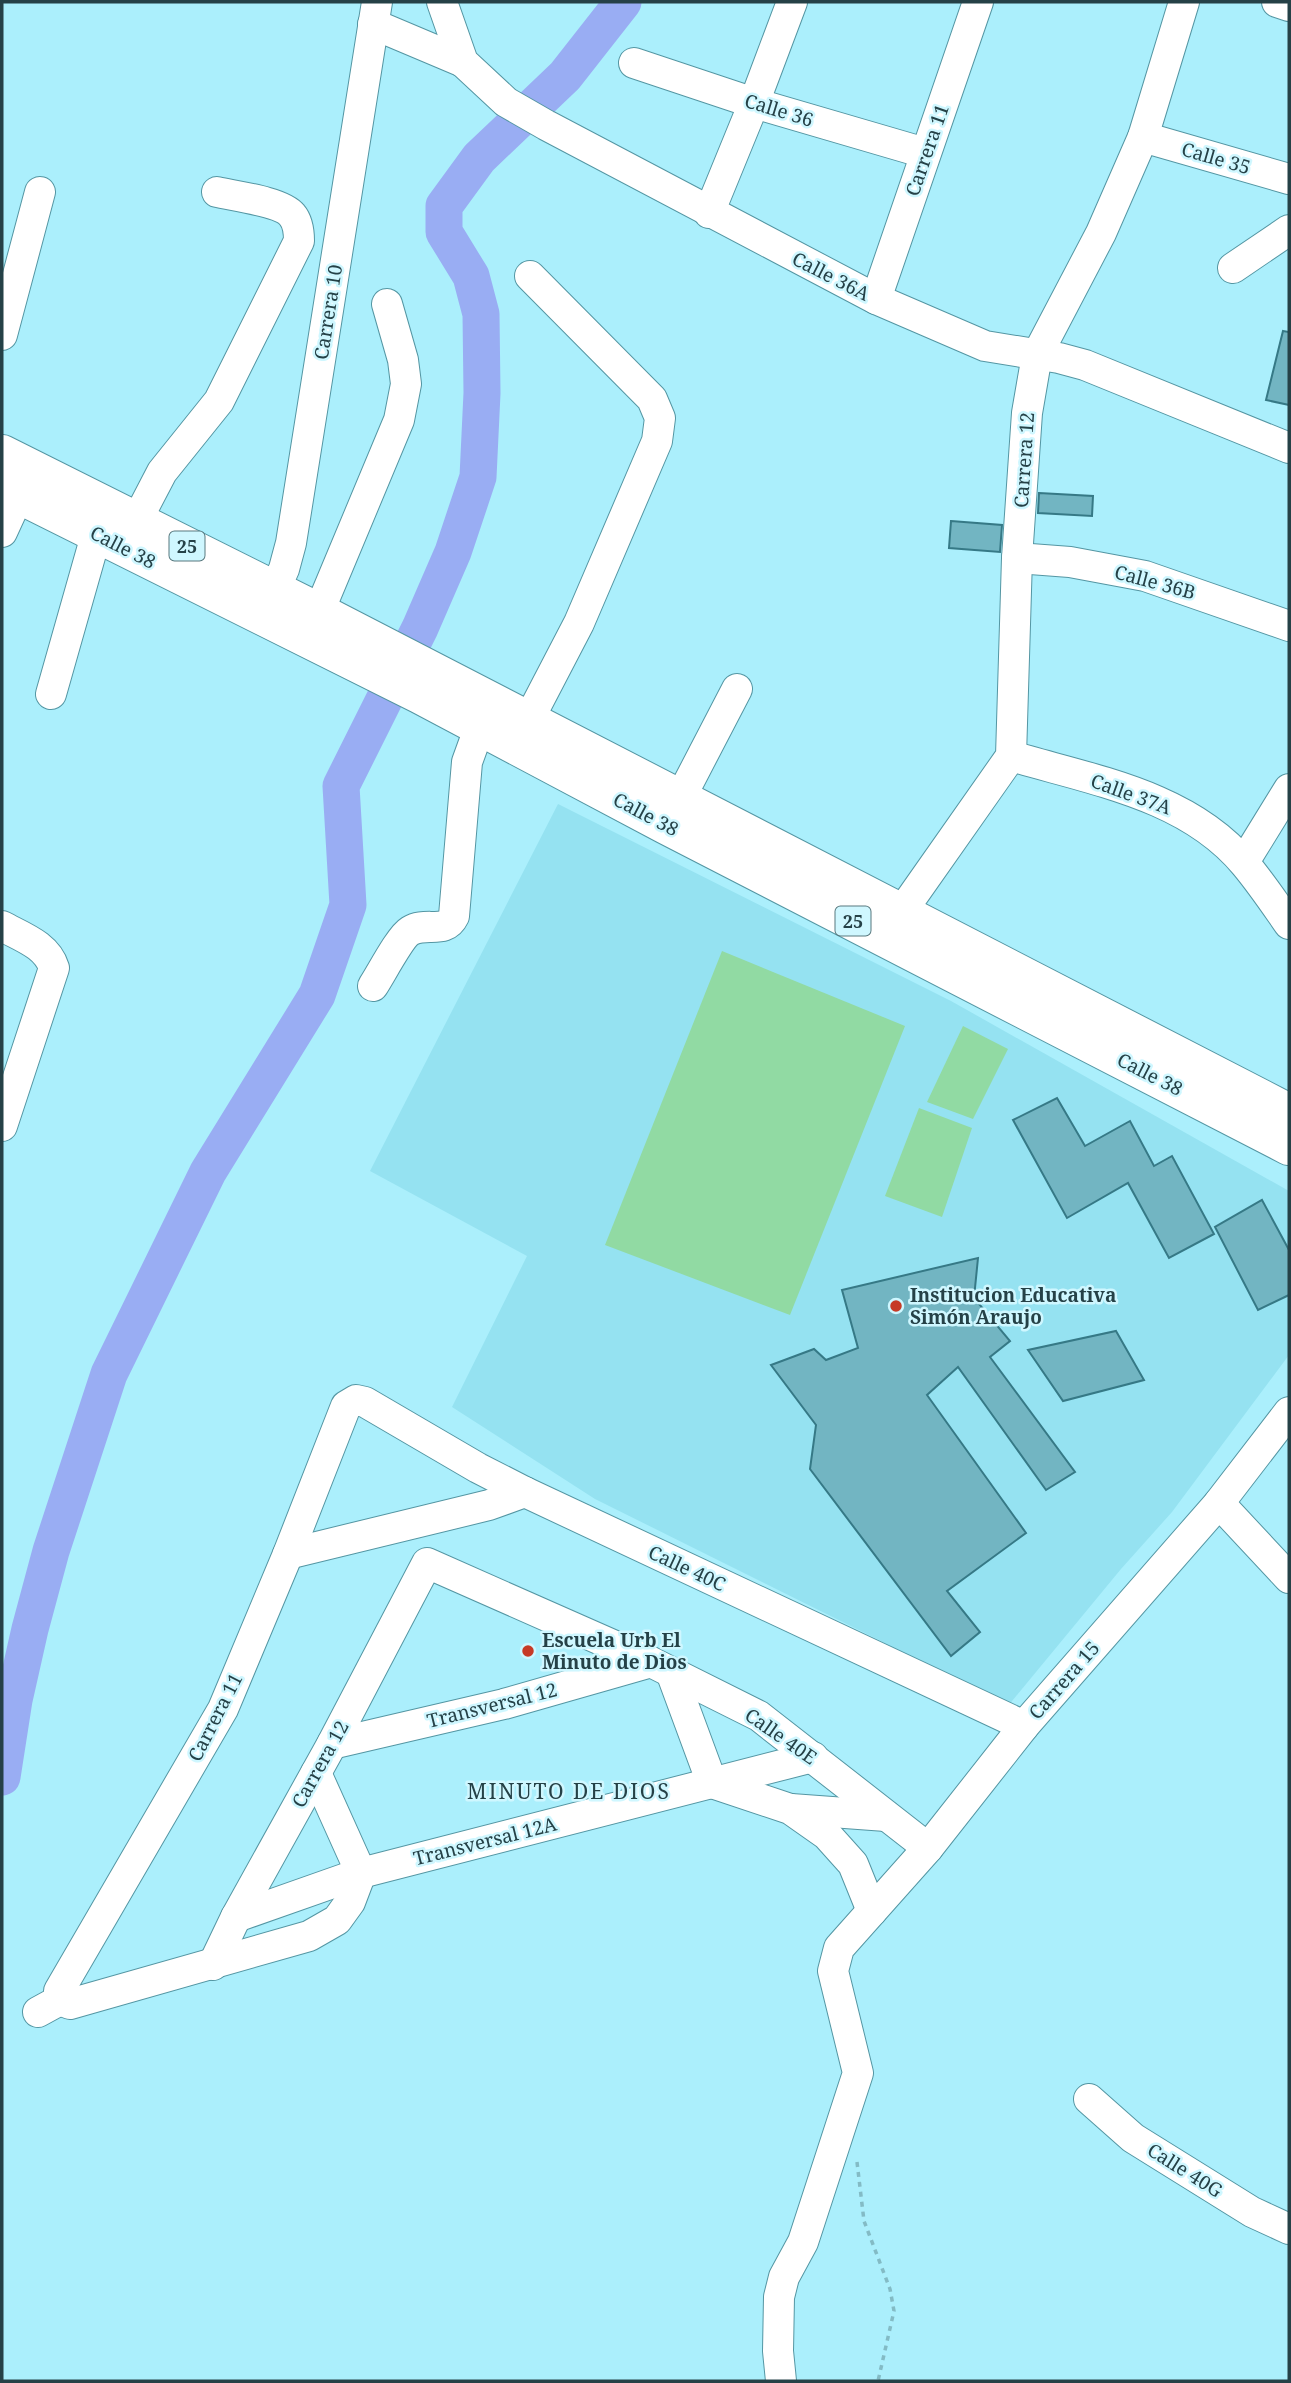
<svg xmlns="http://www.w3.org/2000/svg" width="1291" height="2383" viewBox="0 0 1291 2383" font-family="'Noto Serif',serif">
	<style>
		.built { fill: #95e2f1 }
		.green { fill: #91daa3 }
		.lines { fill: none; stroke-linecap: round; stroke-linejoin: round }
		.river { stroke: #99adf3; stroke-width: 37 }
		.building { fill: #72b5c2; stroke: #367986; stroke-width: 2 }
		.minor-casing { stroke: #5496a3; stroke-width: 32 }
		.highway-casing { stroke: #5496a3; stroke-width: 40 }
		.path { stroke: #83bbc5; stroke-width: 3.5; stroke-dasharray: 5 5; stroke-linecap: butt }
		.minor { stroke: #fff; stroke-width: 30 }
		.highway { stroke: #fff; stroke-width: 38 }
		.poi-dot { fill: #c63a26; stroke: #cff7ff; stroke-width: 2.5 }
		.labels { text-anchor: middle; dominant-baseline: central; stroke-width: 5; stroke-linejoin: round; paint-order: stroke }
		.shield { fill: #cff7ff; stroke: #58787e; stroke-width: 2 }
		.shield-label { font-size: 18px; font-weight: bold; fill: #254147 }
		.street-label { font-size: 19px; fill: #254147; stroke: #cff7ff }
		.poi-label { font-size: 19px; font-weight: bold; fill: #254147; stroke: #cff7ff; text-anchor: start }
		.neighbourhood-label { font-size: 21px; letter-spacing: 2px; fill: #254147; stroke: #cff7ff }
	</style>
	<rect width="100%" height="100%" fill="#abeffc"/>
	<!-- built -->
	<path class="built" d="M 558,804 L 951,1001 L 1289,1191 L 1289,1355 L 1172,1512 L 1121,1569 L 1003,1712 L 881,1641 L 595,1499 L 452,1407 L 527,1256 L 370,1171 Z"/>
	<!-- green -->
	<g class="green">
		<path d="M 722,951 L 905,1026 L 790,1315 L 605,1245 Z"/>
		<path d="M 963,1026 L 1008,1049 L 973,1119 L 927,1102 Z"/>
		<path d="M 919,1108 L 972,1128 L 942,1217 L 885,1196 Z"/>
	</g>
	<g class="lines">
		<!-- river -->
		<path class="river" d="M 2,1777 L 14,1700 L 30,1629 L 51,1551 L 109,1374 L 208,1172 L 317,995 L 348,905 L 341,786 L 420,628 L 453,552 L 478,477 L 482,393 L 481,314 L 471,276 L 444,232 L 444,206 L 479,158 L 565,76 L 623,2"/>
	</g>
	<!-- building -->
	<g class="building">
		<path d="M 1283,331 L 1289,332 L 1289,405 L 1266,400 Z"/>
		<path d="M 1039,493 L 1093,496 L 1092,516 L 1038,513 Z"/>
		<path d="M 951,521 L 1002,525 L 1000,552 L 949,548 Z"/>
		<path d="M 1057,1098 L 1085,1146 L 1130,1121 L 1154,1166 L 1172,1156 L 1214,1234 L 1169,1258 L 1128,1183 L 1067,1218 L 1013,1120 Z"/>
		<path d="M 1262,1200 L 1289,1250 L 1289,1295 L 1258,1310 L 1215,1227 Z"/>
		<path d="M 978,1258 L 974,1298 L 1010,1341 L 990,1357 L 1075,1472 L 1046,1490 L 958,1367 L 927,1395 L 1026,1533 L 947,1591 L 980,1632 L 951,1656 L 810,1469 L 816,1425 L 771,1365 L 814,1349 L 826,1360 L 858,1348 L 842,1290 Z"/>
		<path d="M 1116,1331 L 1144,1380 L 1063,1401 L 1028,1350 Z"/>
	</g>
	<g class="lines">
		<!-- minor casing -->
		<g class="minor-casing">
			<g id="minor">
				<path d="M 442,2 L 463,62 L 506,102 L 546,125 L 876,299 L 985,346 L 1059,358 L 1085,365 L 1289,448"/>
				<path d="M 1277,2 L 1289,6"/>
				<path d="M 373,24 L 463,62"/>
				<path d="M 634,63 L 754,103 L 925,153"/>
				<path d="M 1143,137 L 1289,179"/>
				<path d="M 709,213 L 754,103 L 792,2"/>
				<path d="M 1233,268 L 1289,230"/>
				<path d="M 876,299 L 978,2"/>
				<path d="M 2,335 L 40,192"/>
				<path d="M 137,520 L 162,472 L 219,401 L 299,241 C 299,232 298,222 292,215 C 282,202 234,196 217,192"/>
				<path d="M 2,532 L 19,495"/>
				<path d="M 1017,558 L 1070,562 L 1145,576 L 1289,626"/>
				<path d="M 266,609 L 284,569 L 291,543 L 377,2"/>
				<path d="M 310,633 L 399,420 L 406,384 L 403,360 L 387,304"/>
				<path d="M 51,694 L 93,546 L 98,535"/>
				<path d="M 528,721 L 579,623 L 657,441 L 660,418 L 652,399 L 530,276"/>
				<path d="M 1011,756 C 1092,780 1188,795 1245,864 C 1261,883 1275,904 1289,924"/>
				<path d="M 671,816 L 737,689"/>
				<path d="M 1244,862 L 1289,789"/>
				<path d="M 900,914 L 1011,756 L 1017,558 L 1027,413 L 1037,355 L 1101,233 L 1143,137 L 1184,2"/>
				<path d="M 2,926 C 22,937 47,945 54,968 L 2,1126"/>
				<path d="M 373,986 C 381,974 400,937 410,931 C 426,921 445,935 454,916 L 467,762 L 480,726"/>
				<path d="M 1219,1503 L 1289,1578"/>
				<path d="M 288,1554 L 489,1505 L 525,1492"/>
				<path d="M 671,1672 L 712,1783 L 790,1809 L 827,1835 L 853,1864 L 872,1911"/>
				<path d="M 332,1744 L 504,1704 L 651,1662"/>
				<path d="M 791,1809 L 886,1816"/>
				<path d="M 236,1917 L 361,1873 L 813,1757"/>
				<path d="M 213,1965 L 236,1917 L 332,1744 L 427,1563 L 651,1662 L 759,1716 L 928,1848"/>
				<path d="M 60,2000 L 70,2004 L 309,1936 L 337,1920 L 350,1902 L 361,1873 L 316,1773"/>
				<path d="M 38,2012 L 60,2000 L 59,1991 L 223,1709 L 288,1554 L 346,1406 L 356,1400 L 365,1402 L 478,1468 L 525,1492 L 1024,1726"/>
				<path d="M 1089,2099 L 1133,2138 L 1252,2212 L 1289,2229"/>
				<path d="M 781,2381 L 778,2351 L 779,2297 L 784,2277 L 803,2242 L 858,2073 L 833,1971 L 839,1948 L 928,1848 L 1024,1726 L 1219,1503 L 1289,1412"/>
			</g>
		</g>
		<!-- highway casing -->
		<g class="highway-casing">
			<g id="highway">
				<path d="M 2,454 L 320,613 L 1289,1113"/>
				<path d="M 2,486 L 419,694 L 666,825 L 1289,1146"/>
			</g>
		</g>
		<!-- path -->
		<path class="path" d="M 857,2162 L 864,2221 L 890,2289 L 894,2311 L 878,2381"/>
		<!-- minor -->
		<use href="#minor" class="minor"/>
		<!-- highway -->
		<use href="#highway" class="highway"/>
	</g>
	<!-- markers -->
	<g class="poi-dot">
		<circle cx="896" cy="1306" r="7"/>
		<circle cx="528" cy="1651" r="7"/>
	</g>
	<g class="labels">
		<!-- shield labels -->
		<g class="shield">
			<rect x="169.5" y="531.5" width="35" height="29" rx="5"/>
			<rect x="835.5" y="906.5" width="35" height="29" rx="5"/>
		</g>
		<g class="shield-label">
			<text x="187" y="546">25</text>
			<text x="853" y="921">25</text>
		</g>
		<!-- street labels -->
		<g class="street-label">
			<text transform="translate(779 110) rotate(17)">Calle 36</text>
			<text transform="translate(927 150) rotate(-71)">Carrera 11</text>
			<text transform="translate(1216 158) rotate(16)">Calle 35</text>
			<text transform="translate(831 276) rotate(27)">Calle 36A</text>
			<text transform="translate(328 312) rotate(-81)">Carrera 10</text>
			<text transform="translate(1024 460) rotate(-86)">Carrera 12</text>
			<text transform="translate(123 547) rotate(27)">Calle 38</text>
			<text transform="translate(1155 582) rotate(15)">Calle 36B</text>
			<text transform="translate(1131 794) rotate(20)">Calle 37A</text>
			<text transform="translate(646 814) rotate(28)">Calle 38</text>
			<text transform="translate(1150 1074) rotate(27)">Calle 38</text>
			<text transform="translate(687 1568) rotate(25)">Calle 40C</text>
			<text transform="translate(1064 1680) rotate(-49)">Carrera 15</text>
			<text transform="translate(492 1705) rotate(-14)">Transversal 12</text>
			<text transform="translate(215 1717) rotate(-63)">Carrera 11</text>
			<text transform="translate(781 1736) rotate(35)">Calle 40E</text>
			<text transform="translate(320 1764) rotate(-61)">Carrera 12</text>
			<text transform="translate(485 1841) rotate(-14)">Transversal 12A</text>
			<text transform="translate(1185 2170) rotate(32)">Calle 40G</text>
		</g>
		<!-- poi labels -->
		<g class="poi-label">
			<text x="910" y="1295">Institucion Educativa<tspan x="910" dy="22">Simón Araujo</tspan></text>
			<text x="542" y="1640">Escuela Urb El<tspan x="542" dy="22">Minuto de Dios</tspan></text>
		</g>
		<!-- neighbourhood labels -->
		<g class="neighbourhood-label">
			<text x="569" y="1791">MINUTO DE DIOS</text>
		</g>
	</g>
	<!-- border -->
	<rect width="1291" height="2383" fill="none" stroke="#254147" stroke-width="7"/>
</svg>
